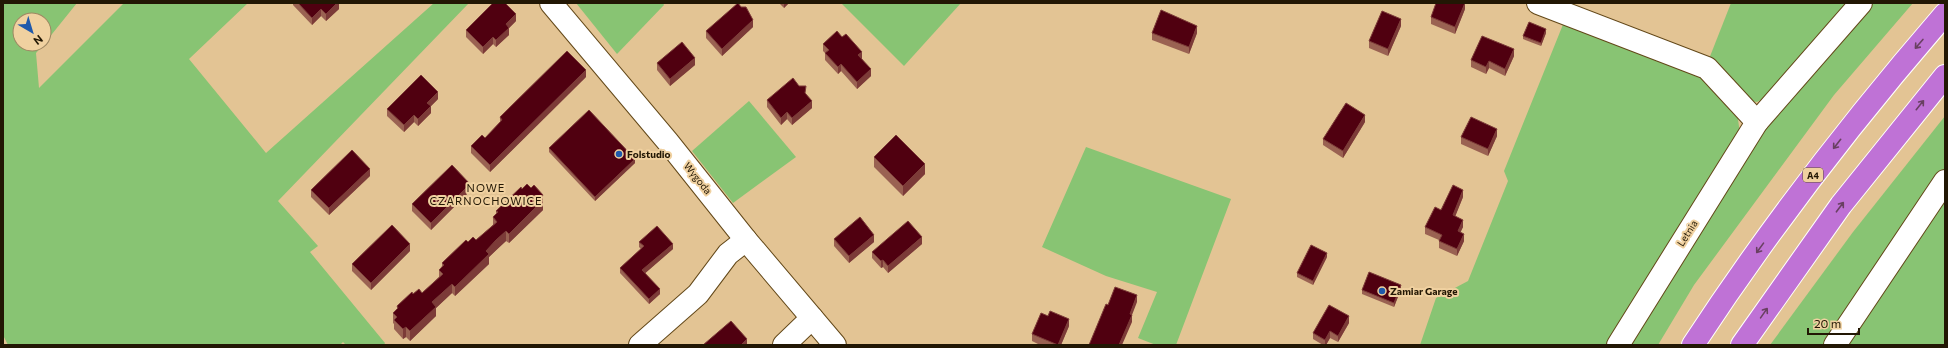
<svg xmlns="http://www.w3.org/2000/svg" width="1948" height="348" viewBox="0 0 1948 348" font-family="Commissioner,sans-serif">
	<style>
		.green { fill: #88c473 }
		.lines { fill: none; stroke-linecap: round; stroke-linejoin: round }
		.minor-casing { stroke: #634819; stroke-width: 24 }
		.highway-casing { stroke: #fff; stroke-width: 24 }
		.minor { stroke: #fff; stroke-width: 22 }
		.highway { stroke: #bf72d6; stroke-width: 22 }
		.wall { fill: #9a6252 }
		.shaded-wall { fill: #7c3b38 }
		.building { fill: #500010; stroke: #7c3b38 }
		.oneway { stroke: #694062 }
		.poi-dot { fill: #1f59ab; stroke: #f0d1a0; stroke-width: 1.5 }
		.labels { text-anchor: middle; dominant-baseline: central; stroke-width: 4; stroke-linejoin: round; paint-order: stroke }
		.shield { fill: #f0d1a0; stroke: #604f33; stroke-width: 1 }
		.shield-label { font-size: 9px; font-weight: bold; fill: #221704 }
		.poi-label { font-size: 10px; font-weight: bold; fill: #221704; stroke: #f0d1a0; text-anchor: start }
		.street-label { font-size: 10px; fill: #221704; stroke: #f0d1a0 }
		.neighbourhood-label { font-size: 11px; letter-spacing: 1px; fill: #221704; stroke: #f0d1a0 }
	</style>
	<rect width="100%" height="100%" fill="#e3c494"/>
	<!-- green -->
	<g class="green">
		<path d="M 3,3 L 77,3 L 44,44 L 44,20 L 20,20 L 20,44 L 44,44 L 36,53 L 39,88 L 124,3 L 248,3 L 189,59 L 266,153 L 434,3 L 469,3 L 278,201 L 318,246 L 310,252 L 385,343 L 384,345 L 346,345 L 343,342 L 340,345 L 8,345 L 3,335 Z"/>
		<path d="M 576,3 L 663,3 L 664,5 L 617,54 Z"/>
		<path d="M 841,3 L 961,3 L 904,66 Z"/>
		<path d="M 1731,3 L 1850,3 L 1774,93 L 1757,102 L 1746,100 L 1707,64 Z"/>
		<path d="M 1872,3 L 1913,3 L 1834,95 L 1694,285 L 1658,345 L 1626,345 L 1768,122 L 1810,70 Z"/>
		<path d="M 1564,22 L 1710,79 L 1737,112 L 1740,134 L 1610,345 L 1420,345 L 1436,298 L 1468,281 L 1508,181 L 1504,171 Z"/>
		<path d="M 749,101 L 796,157 L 733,203 L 692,151 Z"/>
		<path d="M 1945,116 L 1945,173 L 1829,345 L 1770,345 L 1853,232 Z"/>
		<path d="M 1086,147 L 1231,199 L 1176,345 L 1156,345 L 1138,338 L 1157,292 L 1106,276 L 1042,247 Z"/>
		<path d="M 1945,191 L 1945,345 L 1843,345 Z"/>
	</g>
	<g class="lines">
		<!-- minor casing -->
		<g class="minor-casing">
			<g id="minor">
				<path d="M 551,3 L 668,142 L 746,240 L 835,345"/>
				<path d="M 1538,3 L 1707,68 L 1757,122"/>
				<path d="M 640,345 L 698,294 L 728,254 L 746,240"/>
				<path d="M 784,345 L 812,318"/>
				<path d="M 1618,345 L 1757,122 L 1861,3"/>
				<path d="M 1835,345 L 1945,181"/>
			</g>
		</g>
		<!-- highway casing -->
		<g class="highway-casing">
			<g id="highway">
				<path d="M 1693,345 C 1769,229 1854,119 1945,14"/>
				<path d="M 1742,345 L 1841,205 L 1945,76"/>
			</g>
		</g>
		<!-- minor -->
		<use href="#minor" class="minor"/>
		<!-- highway -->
		<use href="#highway" class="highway"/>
	</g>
	<!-- wall -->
	<g class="wall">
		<path d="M 293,3 L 339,3 L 339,9 L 326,21 L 321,16 L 312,25 L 293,5 Z"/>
		<path d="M 779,3 L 789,3 L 784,8 Z"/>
		<path d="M 741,7 L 753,27 L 722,56 L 706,38 L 706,31 Z"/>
		<path d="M 1465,9 L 1455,34 L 1431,24 L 1431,17 Z"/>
		<path d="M 516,21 L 509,28 L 509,35 L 496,47 L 493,44 L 483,54 L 466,37 L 466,30 Z"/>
		<path d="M 1401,26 L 1388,56 L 1369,48 L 1369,41 Z"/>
		<path d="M 1152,33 L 1197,33 L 1189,54 L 1152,40 Z"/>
		<path d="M 1546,33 L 1541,46 L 1523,39 L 1523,36 Z"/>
		<path d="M 823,44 L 862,58 L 862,59 L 871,76 L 857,89 L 841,71 L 838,74 L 825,60 L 825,53 L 823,51 Z"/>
		<path d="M 1514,56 L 1505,76 L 1489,68 L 1486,74 L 1471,67 L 1471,60 Z"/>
		<path d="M 657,63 L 695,65 L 670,86 L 657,70 Z"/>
		<path d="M 586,77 L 490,172 L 471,153 L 471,146 L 485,138 L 500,123 L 500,117 Z"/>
		<path d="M 806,94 L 812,108 L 792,125 L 787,119 L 781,125 L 767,107 L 767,100 Z"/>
		<path d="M 438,99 L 431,106 L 431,113 L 418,126 L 414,122 L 404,132 L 387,116 L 387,109 Z"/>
		<path d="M 1365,122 L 1343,158 L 1323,145 L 1323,139 Z"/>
		<path d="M 1497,136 L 1488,156 L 1461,144 L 1461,137 Z"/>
		<path d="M 549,148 L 635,163 L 595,201 L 549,152 Z"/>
		<path d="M 874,157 L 925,174 L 903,196 L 874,167 Z"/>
		<path d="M 370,176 L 329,215 L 311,197 L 311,190 Z"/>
		<path d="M 531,188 L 543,195 L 543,210 L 509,243 L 506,241 L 496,250 L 489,257 L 489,264 L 455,296 L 452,293 L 436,308 L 436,316 L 410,341 L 406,337 L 403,339 L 394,329 L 394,324 L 393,323 L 393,313 L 397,310 L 397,306 L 413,294 L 422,293 L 439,277 L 439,270 L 442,266 L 442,263 L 468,242 L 476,240 L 493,225 L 493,217 L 496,214 L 496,211 L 522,189 Z"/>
		<path d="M 470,191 L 431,230 L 412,211 L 412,204 Z"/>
		<path d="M 1463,197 L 1455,216 L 1463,227 L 1460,232 L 1464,241 L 1457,256 L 1439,248 L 1439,240 L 1425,234 L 1425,227 L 1441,210 Z"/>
		<path d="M 834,239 L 874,242 L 849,263 L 834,246 Z"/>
		<path d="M 639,242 L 673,249 L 645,273 L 660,294 L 649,304 L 620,273 L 620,268 L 641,249 L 639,247 Z"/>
		<path d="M 922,244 L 888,273 L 883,267 L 881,268 L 872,258 L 872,252 Z"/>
		<path d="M 410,251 L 371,290 L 352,271 L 352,264 Z"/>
		<path d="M 1327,257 L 1313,285 L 1297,277 L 1297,273 Z"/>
		<path d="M 1401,289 L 1394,307 L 1362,294 L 1362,290 Z"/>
		<path d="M 1349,323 L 1338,342 L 1330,338 L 1326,345 L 1323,345 L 1313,339 L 1313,333 Z"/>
		<path d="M 1069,326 L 1061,345 L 1040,345 L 1032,341 L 1032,334 Z"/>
	</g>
	<!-- shaded-wall -->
	<g class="shaded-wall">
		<path d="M 337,3 L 339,3 L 339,9 L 326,21 L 326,14 Z"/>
		<path d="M 784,3 L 789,3 L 784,8 Z"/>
		<path d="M 1465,3 L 1465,9 L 1455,34 L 1455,27 Z"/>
		<path d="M 321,9 L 321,16 L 312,25 L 312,18 Z"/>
		<path d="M 516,14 L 516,21 L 509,28 L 509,35 L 496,47 L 496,40 L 506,24 Z"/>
		<path d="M 1401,19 L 1401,26 L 1388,56 L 1388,49 Z"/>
		<path d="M 753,20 L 753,27 L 722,56 L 722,49 Z"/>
		<path d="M 1197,26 L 1197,33 L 1189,54 L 1189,47 Z"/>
		<path d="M 1546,29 L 1546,33 L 1541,46 L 1541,43 Z"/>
		<path d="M 493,37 L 493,44 L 483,54 L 483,47 Z"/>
		<path d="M 1514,49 L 1514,56 L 1505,76 L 1505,69 Z"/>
		<path d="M 862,52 L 862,58 L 858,62 L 858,55 Z"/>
		<path d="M 695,58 L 695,65 L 670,86 L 670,79 Z"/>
		<path d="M 1489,61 L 1489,68 L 1486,74 L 1486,67 Z"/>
		<path d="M 841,64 L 841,71 L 838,74 L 838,67 Z"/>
		<path d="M 871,69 L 871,76 L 857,89 L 857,82 Z"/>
		<path d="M 586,70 L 586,77 L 490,172 L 490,165 Z"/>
		<path d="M 438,92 L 438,99 L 431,106 L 431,113 L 418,126 L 418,119 L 427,103 Z"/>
		<path d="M 812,101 L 812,108 L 792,125 L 792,118 Z"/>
		<path d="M 787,112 L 787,119 L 781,125 L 781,118 Z"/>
		<path d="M 414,115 L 414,122 L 404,132 L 404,125 Z"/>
		<path d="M 1365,115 L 1365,122 L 1343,158 L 1343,151 Z"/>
		<path d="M 1497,129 L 1497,136 L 1488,156 L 1488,149 Z"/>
		<path d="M 635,159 L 635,163 L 595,201 L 595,197 Z"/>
		<path d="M 925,164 L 925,174 L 903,196 L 903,186 Z"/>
		<path d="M 370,169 L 370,176 L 329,215 L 329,208 Z"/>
		<path d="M 470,184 L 470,191 L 431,230 L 431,223 Z"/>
		<path d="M 1463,190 L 1463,197 L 1453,222 L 1453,215 Z"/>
		<path d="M 543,195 L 543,210 L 509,243 L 509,234 Z"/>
		<path d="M 1463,220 L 1463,227 L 1458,238 L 1458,231 Z"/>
		<path d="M 506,231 L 506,241 L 489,257 L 489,264 L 455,296 L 455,287 L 486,251 L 496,240 Z"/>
		<path d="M 1464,234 L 1464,241 L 1457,256 L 1457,249 Z"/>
		<path d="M 874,235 L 874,242 L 849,263 L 849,256 Z"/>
		<path d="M 922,237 L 922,244 L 888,273 L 888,266 Z"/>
		<path d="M 410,244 L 410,251 L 371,290 L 371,283 Z"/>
		<path d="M 673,244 L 673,249 L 642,276 L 642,270 Z"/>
		<path d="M 1327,253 L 1327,257 L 1313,285 L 1313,281 Z"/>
		<path d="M 883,260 L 883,267 L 881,268 L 881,261 Z"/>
		<path d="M 452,284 L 452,293 L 436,308 L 436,316 L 410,341 L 410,331 L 432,302 Z"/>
		<path d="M 1401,285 L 1401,289 L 1394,307 L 1394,303 Z"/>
		<path d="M 660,289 L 660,294 L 649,304 L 649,299 Z"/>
		<path d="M 1137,295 L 1137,302 L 1132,315 L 1132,322 L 1122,345 L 1119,345 L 1130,314 Z"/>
		<path d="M 1349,316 L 1349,323 L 1338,342 L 1338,336 Z"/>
		<path d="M 1069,319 L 1069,326 L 1061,345 L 1058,345 Z"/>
		<path d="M 406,327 L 406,337 L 403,339 L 403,329 Z"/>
		<path d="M 1330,331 L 1330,338 L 1326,345 L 1325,345 L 1325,340 Z"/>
		<path d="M 747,339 L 747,345 L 741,345 Z"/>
	</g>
	<!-- building -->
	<g class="building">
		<path d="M 298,3 L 337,3 L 326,14 L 321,9 L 312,18 Z"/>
		<path d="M 493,3 L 505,3 L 516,14 L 506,24 L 509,28 L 496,40 L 493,37 L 483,47 L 466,30 Z"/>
		<path d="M 738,3 L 741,7 L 746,7 L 753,20 L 722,49 L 706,31 Z"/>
		<path d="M 1436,3 L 1465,3 L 1455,27 L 1431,17 Z"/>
		<path d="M 1161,10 L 1197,26 L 1189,47 L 1152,33 Z"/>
		<path d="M 1382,11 L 1401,19 L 1388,49 L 1369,41 Z"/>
		<path d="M 1529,22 L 1546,29 L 1541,43 L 1523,36 Z"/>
		<path d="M 837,31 L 842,37 L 846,34 L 862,52 L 858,55 L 871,69 L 857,82 L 841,64 L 838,67 L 825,53 L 829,50 L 823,44 Z"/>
		<path d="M 1482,36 L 1514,49 L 1505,69 L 1489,61 L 1486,67 L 1471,60 Z"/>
		<path d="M 682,42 L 695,58 L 670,79 L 657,63 Z"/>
		<path d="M 567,51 L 586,70 L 490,165 L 471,146 L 482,135 L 485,138 L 502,120 L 500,117 Z"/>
		<path d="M 421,75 L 438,92 L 427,103 L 431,106 L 418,119 L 414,115 L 404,125 L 387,109 Z"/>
		<path d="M 793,78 L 799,86 L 806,86 L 805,93 L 812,101 L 792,118 L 787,112 L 781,118 L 767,100 Z"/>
		<path d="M 1346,103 L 1365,115 L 1343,151 L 1323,139 Z"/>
		<path d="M 589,110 L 635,159 L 595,197 L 549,148 Z"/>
		<path d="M 1471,117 L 1497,129 L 1488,149 L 1461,137 Z"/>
		<path d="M 896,135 L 925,164 L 903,186 L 874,157 Z"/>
		<path d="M 352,150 L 370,169 L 329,208 L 311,190 Z"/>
		<path d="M 452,165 L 470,184 L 431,223 L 412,204 Z"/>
		<path d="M 527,184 L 531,188 L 534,185 L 543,195 L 541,198 L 543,200 L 509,234 L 506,231 L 496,240 L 486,251 L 489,254 L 455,287 L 452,284 L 432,302 L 436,307 L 410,331 L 406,327 L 403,329 L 394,320 L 397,317 L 393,313 L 398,308 L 397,306 L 412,292 L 413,294 L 419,289 L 422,293 L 443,274 L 439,270 L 444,265 L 442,263 L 466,240 L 468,242 L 473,237 L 476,240 L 497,222 L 493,217 L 498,212 L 496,211 L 521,187 L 522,189 Z"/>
		<path d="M 1453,185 L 1463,190 L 1453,215 L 1463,220 L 1458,231 L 1464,234 L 1457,249 L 1439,241 L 1442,235 L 1425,227 L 1435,207 L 1441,210 Z"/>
		<path d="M 860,217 L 874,235 L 849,256 L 834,239 Z"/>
		<path d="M 908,221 L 922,237 L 888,266 L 883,260 L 881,261 L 872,252 Z"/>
		<path d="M 392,225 L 410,244 L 371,283 L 352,264 Z"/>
		<path d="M 657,226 L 673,244 L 642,270 L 660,289 L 649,299 L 620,268 L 644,246 L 639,242 Z"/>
		<path d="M 1311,245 L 1327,253 L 1313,281 L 1297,273 Z"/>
		<path d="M 1369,272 L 1401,285 L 1394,303 L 1362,290 Z"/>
		<path d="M 1115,287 L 1137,295 L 1130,314 L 1132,315 L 1119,345 L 1089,345 L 1106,304 L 1108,305 Z"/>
		<path d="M 1329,305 L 1349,316 L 1338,336 L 1330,331 L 1325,340 L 1313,333 Z"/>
		<path d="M 1050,311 L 1069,319 L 1058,345 L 1032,334 L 1041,313 L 1048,316 Z"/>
		<path d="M 731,321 L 747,339 L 741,345 L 703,345 Z"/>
	</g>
	<!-- one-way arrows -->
	<defs><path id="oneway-shaft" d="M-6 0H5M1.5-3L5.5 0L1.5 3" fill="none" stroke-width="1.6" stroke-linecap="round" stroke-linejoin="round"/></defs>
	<g class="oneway">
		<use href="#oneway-shaft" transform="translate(1919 44) rotate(131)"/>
		<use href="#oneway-shaft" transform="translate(1920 105) rotate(-51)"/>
		<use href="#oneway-shaft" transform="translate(1837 144) rotate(128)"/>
		<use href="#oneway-shaft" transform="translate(1840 207) rotate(-53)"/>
		<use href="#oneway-shaft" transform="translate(1760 248) rotate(126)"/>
		<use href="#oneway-shaft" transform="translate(1764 313) rotate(-55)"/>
	</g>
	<!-- markers -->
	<g class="poi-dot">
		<circle cx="619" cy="154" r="4"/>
		<circle cx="1382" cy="291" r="4"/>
	</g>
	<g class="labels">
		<!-- shield labels -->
		<rect class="shield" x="1803" y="168" width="20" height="14" rx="3"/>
		<g class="shield-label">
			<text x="1813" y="175">A4</text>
		</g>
		<!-- poi labels -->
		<g class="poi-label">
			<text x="627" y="154">Folstudio</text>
			<text x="1390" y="291">Zamiar Garage</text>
		</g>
		<!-- street labels -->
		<g class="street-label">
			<text transform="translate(698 178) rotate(51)">Wygoda</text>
			<text transform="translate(1687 233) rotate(-58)">Letnia</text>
		</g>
		<!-- neighbourhood labels -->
		<g class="neighbourhood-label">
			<text x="486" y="187">NOWE<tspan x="486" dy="13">CZARNOCHOWICE</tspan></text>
		</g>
	</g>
	<!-- border -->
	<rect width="1948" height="348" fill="none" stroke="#221704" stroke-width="8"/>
	<!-- north arrow -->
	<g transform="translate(32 32) rotate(142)"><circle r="19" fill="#f0d1a0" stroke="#9e8762"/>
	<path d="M0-3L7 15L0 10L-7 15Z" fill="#1f59ab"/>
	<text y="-6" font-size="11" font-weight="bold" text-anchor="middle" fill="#221704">N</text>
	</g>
	<!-- scale -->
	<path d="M1808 328v6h51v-6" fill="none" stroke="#221704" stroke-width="2"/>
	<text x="1814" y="328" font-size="12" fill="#221704" stroke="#f0d1a0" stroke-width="3" paint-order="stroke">20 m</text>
</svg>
